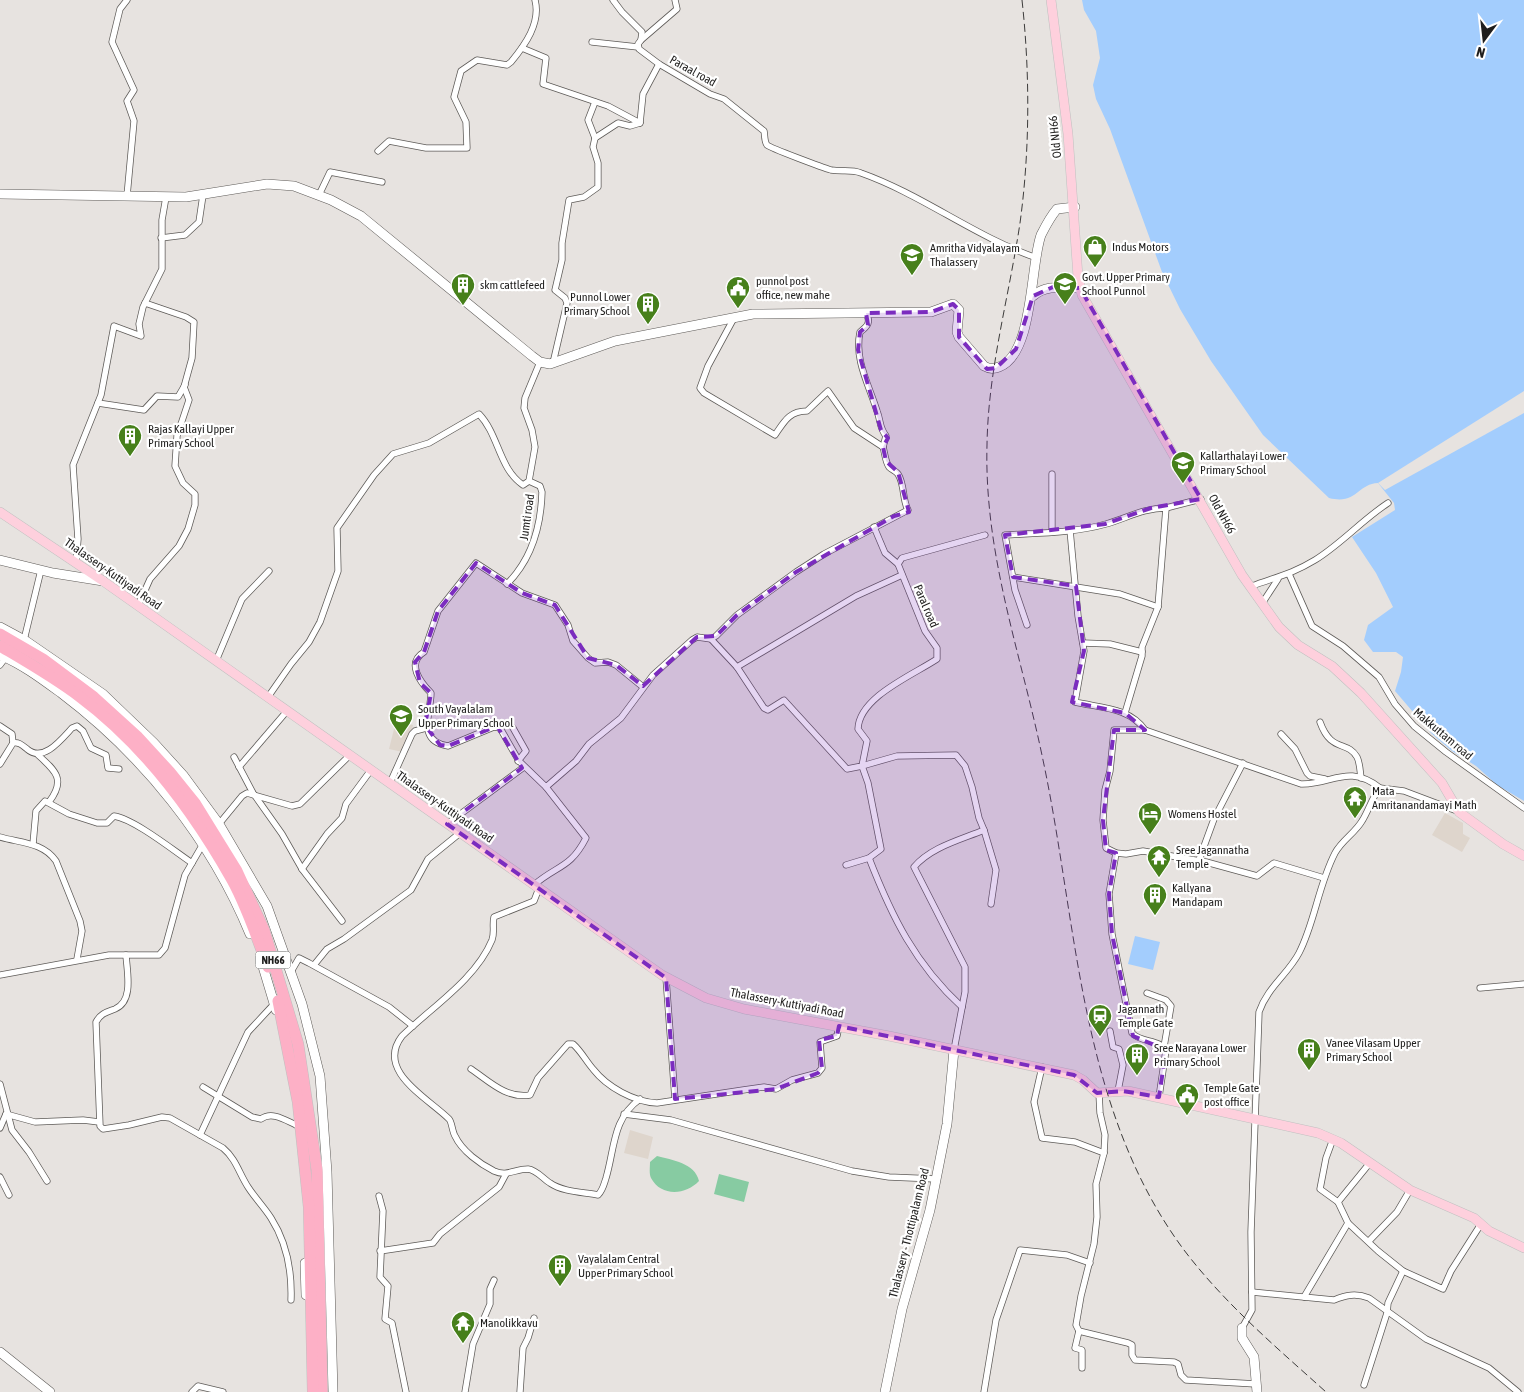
<svg xmlns="http://www.w3.org/2000/svg" width="1524" height="1392" viewBox="0 0 1524 1392" font-family="'Asap Condensed',sans-serif">
	<style>
		.built { fill: #ded5cc }
		.green { fill: #87cba2 }
		.water { fill: #a3cdfd }
		.pier { fill: #e7e3e0 }
		.lines { fill: none; stroke-linecap: round; stroke-linejoin: round }
		.street-casing { stroke: #5e5b58; stroke-width: 7 }
		.secondary-casing { stroke: #5e5b58; stroke-width: 10 }
		.primary-casing { stroke: #c0c0c0; stroke-width: 10 }
		.highway-casing { stroke: #c0c0c0; stroke-width: 12 }
		.street { stroke: #fff; stroke-width: 5.5 }
		.secondary { stroke: #fff; stroke-width: 9 }
		.primary { stroke: #fed0dd; stroke-width: 9 }
		.highway { stroke: #fdb0c6; stroke-width: 11 }
		.rail { stroke: #3c3b3a; stroke-width: 1; stroke-dasharray: 8 4; stroke-linecap: butt }
		.marked { fill: #7b2cbf; fill-opacity: 0.2; stroke: #7b2cbf; stroke-width: 4; stroke-dasharray: 10 6; stroke-linejoin: round }
		.labels { text-anchor: middle; dominant-baseline: central; stroke-width: 4.5; stroke-linejoin: round; paint-order: stroke }
		.shield { fill: #fff; stroke: #626261; stroke-width: 1 }
		.shield-label { font-size: 11px; font-weight: bold; fill: #1f1e1d }
		.street-label { font-size: 12px; fill: #1f1e1d; stroke: #fff }
		.poi-label { font-size: 12px; fill: #1f1e1d; stroke: #fff; text-anchor: start }
	</style>
	<rect width="100%" height="100%" fill="#e7e3e0"/>
	<!-- built -->
	<g class="built">
		<path d="M 396,721 L 413,725 L 407,753 L 389,749 Z"/>
		<path d="M 1445,813 L 1463,823 L 1463,834 L 1470,838 L 1462,852 L 1432,835 Z"/>
		<path d="M 630,1130 L 653,1137 L 648,1159 L 624,1153 Z"/>
	</g>
	<!-- green -->
	<g class="green">
		<path d="M 657,1156 C 672,1160 695,1163 699,1181 C 686,1195 661,1197 651,1178 C 649,1174 650,1167 650,1162 Z"/>
		<path d="M 719,1174 L 749,1182 L 744,1202 L 714,1194 Z"/>
	</g>
	<!-- water -->
	<g class="water">
		<path d="M 1082,0 L 1524,0 L 1524,801 L 1497,785 L 1476,766 L 1452,751 L 1431,733 L 1395,691 L 1401,672 L 1403,657 L 1396,652 L 1373,652 L 1364,640 L 1368,625 L 1393,607 L 1376,573 L 1352,537 L 1395,510 L 1394,503 L 1378,483 C 1357,484 1357,505 1329,498 L 1263,435 L 1211,361 L 1180,309 L 1162,272 L 1110,129 L 1096,99 L 1093,85 L 1100,58 L 1096,31 L 1084,10 Z"/>
		<path d="M 1135,936 L 1160,942 L 1153,970 L 1128,964 Z"/>
	</g>
	<!-- pier -->
	<path class="pier" d="M 1524,391 L 1524,413 L 1385,490 L 1378,483 Z"/>
	<g class="lines">
		<!-- street casing -->
		<g class="street-casing">
			<g id="street">
				<path d="M 613,0 L 622,12 L 642,32 L 641,40"/>
				<path d="M 675,0 L 677,9 L 641,40 L 638,44 L 639,49 L 659,64 L 710,94 L 724,99 L 764,131 C 765,135 764,141 767,145 C 770,148 824,168 831,170 C 842,172 851,169 861,173 C 923,195 975,237 1037,258"/>
				<path d="M 592,42 L 638,47"/>
				<path d="M 522,48 L 546,58 L 543,84 L 608,106 L 640,123"/>
				<path d="M 595,138 L 588,120 L 595,102"/>
				<path d="M 378,151 L 389,141 L 426,148 L 467,148 L 466,122 L 454,97 L 461,71 L 477,60 L 507,65 L 511,62 C 525,45 541,23 535,0"/>
				<path d="M 319,195 L 330,172 L 382,182"/>
				<path d="M 127,196 L 134,121 L 127,101 L 134,90 L 112,42 L 120,9 L 127,0"/>
				<path d="M 161,238 L 185,235 L 199,222 L 203,195"/>
				<path d="M 866,313 C 871,322 868,326 860,332 C 854,359 869,385 877,411 C 881,421 879,427 886,436 L 883,447"/>
				<path d="M 553,363 L 567,303 L 565,298 L 555,290 L 562,260 L 562,243 L 569,200 L 584,197 L 598,187 L 598,163 L 593,147 L 595,138 L 618,123 L 630,126 L 640,123 L 643,94 L 659,64"/>
				<path d="M 98,403 L 144,410 L 157,396 L 178,397 L 185,385"/>
				<path d="M 1052,474 L 1052,532"/>
				<path d="M 1166,508 L 1201,499"/>
				<path d="M 874,527 L 885,553 L 898,564"/>
				<path d="M 1070,530 L 1078,616 L 1084,651 L 1075,702 C 1100,708 1129,707 1145,730"/>
				<path d="M 76,562 L 78,539 L 73,465 L 101,395 L 114,326 L 141,336 L 139,324 L 143,307 L 162,269 L 162,220 L 166,197"/>
				<path d="M 1289,574 L 1312,626 L 1343,646 L 1379,677 L 1395,704 L 1414,726 L 1446,752 L 1524,808"/>
				<path d="M 1013,577 L 1120,594 L 1158,607"/>
				<path d="M 507,584 C 532,559 541,526 542,492 L 540,486 L 529,481"/>
				<path d="M 1252,586 C 1276,577 1292,574 1315,560 C 1341,544 1362,520 1388,503"/>
				<path d="M 1263,602 L 1278,579"/>
				<path d="M 138,606 L 150,579 L 179,546 L 188,529 L 195,505 L 195,494 L 183,483 L 175,466 L 177,436 L 189,400 L 184,387 L 192,358 L 194,322 L 186,317 L 145,303"/>
				<path d="M 1027,625 L 1015,590 L 1005,535 C 1038,533 1074,533 1106,524 C 1127,518 1144,508 1166,508 L 1158,607 L 1142,647 L 1142,656 L 1125,713"/>
				<path d="M 711,639 L 737,667 L 764,708 L 768,710 L 784,700 L 847,769 L 862,766 L 867,741 L 858,729 C 859,697 913,675 937,659 L 937,648 L 925,631 L 898,564 L 902,558 L 985,535"/>
				<path d="M 24,640 L 41,570"/>
				<path d="M 1083,643 L 1110,644 L 1142,652"/>
				<path d="M 216,661 L 242,599 L 269,571"/>
				<path d="M 0,665 L 6,657"/>
				<path d="M 737,667 L 856,596 L 902,575"/>
				<path d="M 643,687 L 616,665 L 608,662 L 595,663 L 588,658 L 573,641 L 568,625 L 555,605 L 522,593 L 476,563 L 438,611 L 424,652 C 406,663 420,682 431,693 C 431,713 416,741 448,746 L 494,727 L 500,728 L 519,761 L 546,787 L 576,761 L 589,744 L 621,718 L 653,675 L 692,640 L 697,637 L 711,639 L 716,636 L 737,615 L 796,572 L 824,554 L 908,510 C 902,499 905,485 898,474 C 896,471 892,470 889,467 C 885,461 885,453 883,447 L 854,428 L 828,391 L 807,411 C 789,411 784,422 775,435 L 704,393 L 700,388 L 708,366 L 734,318"/>
				<path d="M 268,697 L 291,664 L 309,642 L 320,622 L 338,571 L 337,528 L 374,475 L 393,454 L 429,443 L 479,414 C 499,435 499,469 523,485 L 529,481 L 535,447 L 532,430 L 524,408 L 525,398 L 540,362"/>
				<path d="M 1320,722 C 1331,753 1347,740 1357,757 C 1360,763 1360,771 1361,778"/>
				<path d="M 0,726 L 12,734 L 13,743"/>
				<path d="M 513,728 L 526,751 L 518,761"/>
				<path d="M 1281,734 L 1295,749 L 1307,773 L 1310,776 L 1325,779"/>
				<path d="M 38,755 C 56,771 66,780 49,802"/>
				<path d="M 234,757 L 253,793 L 282,834 L 302,869 L 342,921"/>
				<path d="M 0,764 L 13,743 C 19,742 22,745 27,749 C 43,763 61,740 72,728 L 77,726 L 83,731 L 91,748 L 106,755 L 108,768 L 119,769"/>
				<path d="M 239,767 L 287,711"/>
				<path d="M 390,783 L 412,734 L 415,731 L 426,728"/>
				<path d="M 219,824 L 242,796 L 247,793 L 292,806 L 300,804 L 350,755"/>
				<path d="M 447,824 L 524,767"/>
				<path d="M 984,830 L 996,870 L 991,904"/>
				<path d="M 0,837 C 20,843 43,842 56,861 L 80,921 L 82,931 L 77,959"/>
				<path d="M 33,844 L 36,811 L 45,801 L 69,814 L 97,823 L 107,823 L 114,816 C 134,819 173,850 192,863"/>
				<path d="M 1116,853 L 1126,854 L 1143,851 L 1206,862 L 1257,876 L 1274,863 L 1324,878"/>
				<path d="M 869,858 C 892,917 915,964 962,1007"/>
				<path d="M 1199,860 L 1214,819 L 1243,763"/>
				<path d="M 846,865 L 869,858 L 881,849 L 868,783 L 862,766 L 897,756 L 956,755 L 965,766 L 972,787 L 979,818 L 984,830 C 960,840 931,847 914,867 L 965,967 L 965,992 L 954,1050"/>
				<path d="M 302,869 L 327,834 L 342,818 L 346,804 L 371,770"/>
				<path d="M 534,885 C 557,865 570,869 586,838 L 546,787"/>
				<path d="M 539,888 L 534,901 L 494,917 C 492,925 495,932 492,940 C 476,979 432,1007 402,1036 C 375,1071 428,1098 449,1119 C 452,1122 452,1131 455,1136 C 462,1151 480,1164 494,1171 C 507,1177 515,1169 528,1169 C 537,1170 543,1179 550,1183 C 563,1192 583,1192 598,1195 C 603,1190 604,1184 606,1178 C 615,1148 612,1119 640,1099"/>
				<path d="M 126,955 C 127,972 134,1001 115,1009 C 107,1012 101,1013 96,1022 L 100,1126 L 103,1129 L 129,1125 L 162,1117 L 170,1118 L 223,1148 C 236,1159 239,1173 248,1187 C 255,1198 264,1207 271,1218 C 287,1243 292,1272 291,1300"/>
				<path d="M 314,965 L 327,949 L 344,939 L 411,890 L 428,859 L 460,833"/>
				<path d="M 292,970 L 299,958 L 309,963 L 389,1007 L 413,1026"/>
				<path d="M 0,975 L 109,955 L 159,955 L 165,948 L 185,875 L 203,844"/>
				<path d="M 666,978 L 675,1099"/>
				<path d="M 1480,988 L 1524,984"/>
				<path d="M 1147,993 L 1166,1000 L 1171,1006 L 1164,1047"/>
				<path d="M 1110,1031 L 1113,1047 L 1119,1049 L 1123,1065 L 1118,1091"/>
				<path d="M 1042,1067 L 1034,1102 L 1042,1138 L 1075,1142 L 1104,1153"/>
				<path d="M 471,1069 C 489,1081 506,1099 530,1095 L 538,1078 L 568,1044 L 573,1044 C 581,1051 586,1061 593,1069 C 607,1087 634,1102 657,1103 L 743,1090 L 764,1087 L 776,1089 L 792,1080 L 818,1073 L 822,1068 L 820,1042 L 837,1036 L 839,1026"/>
				<path d="M 0,1084 L 12,1130 L 29,1152 L 47,1181"/>
				<path d="M 203,1087 L 252,1117 L 261,1119 C 272,1111 285,1120 296,1125"/>
				<path d="M 1159,1097 L 1166,1050 C 1159,1039 1141,1043 1132,1033 L 1112,934 L 1109,894 L 1116,853 L 1106,848 L 1103,820 L 1105,790 L 1110,771 L 1114,730 L 1145,730 L 1301,784 C 1332,785 1348,763 1380,788"/>
				<path d="M 6,1114 L 35,1122 L 83,1120 L 99,1122"/>
				<path d="M 624,1114 L 671,1120 L 852,1171 L 889,1177 L 936,1179"/>
				<path d="M 0,1128 L 6,1114"/>
				<path d="M 200,1135 L 248,1032 L 274,1004"/>
				<path d="M 1333,1139 L 1326,1158 L 1320,1189 L 1338,1202 L 1348,1223 L 1378,1251 L 1403,1271 L 1443,1289 L 1451,1271 L 1481,1224"/>
				<path d="M 0,1177 L 9,1195"/>
				<path d="M 379,1196 L 383,1211 L 380,1277 L 388,1286 L 385,1319 L 392,1323 L 406,1392"/>
				<path d="M 1338,1202 L 1369,1164"/>
				<path d="M 1369,1241 L 1397,1212 L 1410,1190"/>
				<path d="M 380,1251 L 433,1243 L 440,1234 L 499,1187 L 506,1174"/>
				<path d="M 1252,1292 L 1334,1300 C 1346,1295 1356,1293 1369,1298 L 1426,1339 L 1489,1368 L 1518,1392"/>
				<path d="M 1304,1297 L 1348,1223"/>
				<path d="M 1242,1328 L 1252,1310 L 1251,1232 L 1259,1012 C 1267,988 1288,974 1299,953 C 1315,922 1318,886 1335,853 C 1342,840 1355,833 1362,821 C 1369,810 1372,797 1380,788 L 1404,791 L 1457,811"/>
				<path d="M 1079,1331 L 1128,1343 L 1132,1345 L 1132,1355 L 1135,1360 L 1174,1362 L 1178,1364 L 1181,1375 L 1186,1380 L 1256,1384"/>
				<path d="M 1082,1368 L 1082,1350 L 1075,1348 L 1079,1331 L 1076,1325 L 1081,1296 L 1094,1244 L 1097,1217 L 1096,1184 L 1104,1153 L 1105,1135 L 1100,1113 L 1099,1093"/>
				<path d="M 1364,1385 L 1387,1313 L 1388,1303 L 1403,1271"/>
				<path d="M 192,1392 L 198,1386 L 223,1392"/>
				<path d="M 465,1392 L 473,1344 L 490,1304 L 490,1289 L 494,1280"/>
				<path d="M 520,1392 L 523,1348 L 528,1338 L 534,1318"/>
				<path d="M 984,1392 L 996,1320 L 1020,1250 L 1067,1255 L 1090,1263"/>
			</g>
		</g>
		<!-- secondary casing -->
		<g class="secondary-casing">
			<g id="secondary">
				<path d="M 0,194 L 186,197 L 267,184 L 294,186 L 331,200 L 361,216 L 532,356 L 540,362 L 550,364 L 615,341 L 753,314 L 931,312 L 953,304 L 959,310 L 957,332 L 959,337 L 984,366 C 989,369 994,369 999,367 C 1034,354 1030,265 1041,235 C 1045,227 1051,216 1057,209 L 1075,207"/>
				<path d="M 1033,296 C 1046,284 1064,288 1080,288"/>
				<path d="M 0,560 L 53,573 L 103,581"/>
				<path d="M 0,627 L 26,641 L 103,694 L 154,743 L 183,775 L 219,824 L 267,906 L 302,1004 L 320,1076 L 327,1172 L 333,1392"/>
				<path d="M 0,655 C 22,664 42,679 61,693 C 143,755 211,839 250,934"/>
				<path d="M 261,960 L 276,1010"/>
				<path d="M 305,1263 L 306,1295"/>
				<path d="M 1242,1328 L 1242,1338 L 1254,1357 L 1257,1392"/>
				<path d="M 0,1352 L 50,1392"/>
				<path d="M 885,1392 L 902,1309 L 930,1210 L 947,1124 L 954,1050"/>
			</g>
		</g>
		<!-- primary casing -->
		<g class="primary-casing">
			<g id="primary">
				<path d="M 1051,0 L 1068,134 L 1078,277 L 1082,295 L 1242,575 L 1279,627 L 1298,645 L 1332,666 L 1361,693 L 1442,783 L 1459,812 L 1503,844 L 1524,856"/>
				<path d="M 0,512 L 103,581 L 662,975 L 706,998 L 744,1009 L 889,1036 L 1074,1075 L 1083,1080 L 1097,1093 L 1128,1091 L 1318,1133 L 1341,1143 L 1410,1190 L 1474,1218 L 1489,1231 L 1524,1248"/>
			</g>
		</g>
		<!-- highway casing -->
		<g class="highway-casing">
			<g id="highway">
				<path d="M 0,634 L 43,659 L 94,697 L 137,736 L 170,772 L 195,803 L 237,871 L 264,930 L 298,1044 L 317,1170 L 322,1392"/>
				<path d="M 0,646 C 27,662 55,678 80,697 C 143,744 193,811 232,880 C 247,907 257,938 268,967"/>
				<path d="M 278,1001 L 298,1102 L 309,1207 L 313,1392"/>
			</g>
		</g>
		<!-- street -->
		<use href="#street" class="street"/>
		<!-- secondary -->
		<use href="#secondary" class="secondary"/>
		<!-- primary -->
		<use href="#primary" class="primary"/>
		<!-- highway -->
		<use href="#highway" class="highway"/>
		<!-- rail -->
		<path class="rail" d="M 1022,0 C 1030,73 1030,150 1020,223 C 1009,297 988,370 987,445 C 984,555 1021,653 1043,760 C 1078,925 1079,1109 1184,1250 C 1225,1304 1276,1347 1326,1392"/>
	</g>
	<!-- marked area -->
	<path class="marked" d="M 1053,287 L 1080,288 L 1201,499 L 1151,508 L 1105,524 L 1005,535 L 1013,577 L 1076,586 L 1084,651 L 1072,702 L 1125,713 L 1145,730 L 1114,730 L 1103,820 L 1106,850 L 1116,853 L 1109,894 L 1112,934 L 1133,1036 L 1166,1050 L 1159,1097 L 1123,1091 L 1097,1093 L 1074,1075 L 839,1026 L 837,1036 L 819,1040 L 822,1068 L 818,1073 L 776,1089 L 675,1099 L 666,978 L 447,824 L 522,768 L 497,726 L 448,746 L 440,745 L 425,725 L 431,693 L 420,683 L 415,662 L 424,652 L 438,611 L 476,563 L 522,593 L 555,605 L 588,658 L 616,665 L 643,686 L 697,637 L 716,636 L 737,615 L 796,572 L 894,516 L 909,512 L 898,472 L 886,461 L 883,447 L 888,438 L 881,430 L 858,350 L 860,332 L 868,325 L 866,313 L 931,312 L 953,304 L 959,310 L 959,337 L 987,369 L 996,368 L 1016,349 L 1033,296 Z"/>
	<!-- icons -->
	<defs>
		<g id="shop-pin" transform="scale(1.25)"><path d="M0 17L-7.5 6A9.5 9.5 0 1 1 7.5 6Z" fill="#47801b" stroke="#fff"/><path d="M-5-2.5h2.3a2.7 3.5 0 0 1 5.4 0H5L5.5 6h-11ZM-1.5-2.5h3a1.5 2.3 0 0 0-3 0Z" fill="#fff"/></g>
		<g id="school-pin" transform="scale(1.25)"><path d="M0 17L-7.5 6A9.5 9.5 0 1 1 7.5 6Z" fill="#47801b" stroke="#fff"/><path d="M0-5L7-2L0 1L-7-2ZM-4 1L0 2.5L4 1V4Q0 6-4 4Z" fill="#fff"/></g>
		<g id="building-pin" transform="scale(1.25)"><path d="M0 17L-7.5 6A9.5 9.5 0 1 1 7.5 6Z" fill="#47801b" stroke="#fff"/><path d="M-4-6H4V6H1V3H-1V6H-4ZM-2.5-4.3h1.7v1.8h-1.7ZM.8-4.3h1.7v1.8H.8ZM-2.5-1h1.7V.8h-1.7ZM.8-1h1.7V.8H.8Z" fill="#fff"/></g>
		<g id="civic-pin" transform="scale(1.25)"><path d="M0 17L-7.5 6A9.5 9.5 0 1 1 7.5 6Z" fill="#47801b" stroke="#fff"/><path d="M-.6-6.5H3V-4.5H.6V-3L4-1V1h2V6H-6V1h2V-1L-.6-3ZM-1.2 2.5V6h2.4V2.5Z" fill="#fff"/></g>
		<g id="temple-pin" transform="scale(1.25)"><path d="M0 17L-7.5 6A9.5 9.5 0 1 1 7.5 6Z" fill="#47801b" stroke="#fff"/><path d="M0-6L5-2H3V0L6.5 2.5H4V6H1.5V3h-3V6H-4V2.5H-6.5L-3 0V-2H-5Z" fill="#fff"/></g>
		<g id="hotel-pin" transform="scale(1.25)"><path d="M0 17L-7.5 6A9.5 9.5 0 1 1 7.5 6Z" fill="#47801b" stroke="#fff"/><path d="M-6-4.5h1.5V1H6V5H4.5V3h-9V5H-6ZM-4 0a1.8 1.8 0 1 1 3.6 0ZM.5 0V-2.5h3Q6-2.5 6 0Z" fill="#fff"/></g>
		<g id="station-pin" transform="scale(1.25)"><path d="M0 17L-7.5 6A9.5 9.5 0 1 1 7.5 6Z" fill="#47801b" stroke="#fff"/><path d="M-3-6H3Q5-6 5-4V2Q5 4 3 4L4.5 6H3L1.5 4h-3L-3 6H-4.5L-3 4Q-5 4-5 2V-4Q-5-6-3-6ZM-3.5-4v3h7v-3ZM-3.5 1v1.5H-2V1ZM2 1v1.5H3.5V1Z" fill="#fff"/></g>
	</defs>
	<g fill-rule="evenodd">
		<use href="#shop-pin" x="1095" y="247"/>
		<use href="#school-pin" x="912" y="255"/>
		<use href="#school-pin" x="1065" y="284"/>
		<use href="#building-pin" x="463" y="285"/>
		<use href="#civic-pin" x="738" y="288"/>
		<use href="#building-pin" x="648" y="304"/>
		<use href="#building-pin" x="130" y="436"/>
		<use href="#school-pin" x="1183" y="463"/>
		<use href="#school-pin" x="401" y="716"/>
		<use href="#temple-pin" x="1355" y="798"/>
		<use href="#hotel-pin" x="1150" y="814"/>
		<use href="#temple-pin" x="1159" y="857"/>
		<use href="#building-pin" x="1155" y="895"/>
		<use href="#station-pin" x="1100" y="1016"/>
		<use href="#building-pin" x="1309" y="1050"/>
		<use href="#building-pin" x="1137" y="1055"/>
		<use href="#civic-pin" x="1187" y="1095"/>
		<use href="#building-pin" x="560" y="1266"/>
		<use href="#temple-pin" x="463" y="1323"/>
	</g>
	<g class="labels">
		<!-- shield labels -->
		<rect class="shield" x="255.5" y="951.5" width="35" height="17" rx="4"/>
		<g class="shield-label">
			<text x="273" y="960">NH66</text>
		</g>
		<!-- street labels -->
		<g class="street-label">
			<text transform="translate(693 71) rotate(29)">Paraal road</text>
			<text transform="translate(1055 137) rotate(-96)">Old NH66</text>
			<text transform="translate(1222 514) rotate(61)">Old NH66</text>
			<text transform="translate(527 517) rotate(-82)">Jumti road</text>
			<text transform="translate(113 574) rotate(35)">Thalassery-Kuttiyadi Road</text>
			<text transform="translate(926 606) rotate(67)">Paral road</text>
			<text transform="translate(1443 734) rotate(40)">Makkuttam road</text>
			<text transform="translate(445 807) rotate(35)">Thalassery-Kuttiyadi Road</text>
			<text transform="translate(787 1003) rotate(11)">Thalassery-Kuttiyadi Road</text>
			<text transform="translate(909 1233) rotate(-76)">Thalassery - Thottipalam Road</text>
		</g>
		<!-- poi labels -->
		<g class="poi-label">
			<text x="1112" y="247">Indus Motors</text>
			<text x="930" y="248">Amritha Vidyalayam<tspan x="930" dy="14">Thalassery</tspan></text>
			<text x="1082" y="277">Govt. Upper Primary<tspan x="1082" dy="14">School Punnol</tspan></text>
			<text x="756" y="281">punnol post<tspan x="756" dy="14">office, new mahe</tspan></text>
			<text x="480" y="285">skm cattlefeed</text>
			<text x="630" y="297" text-anchor="end">Punnol Lower<tspan x="630" dy="14">Primary School</tspan></text>
			<text x="148" y="429">Rajas Kallayi Upper<tspan x="148" dy="14">Primary School</tspan></text>
			<text x="1200" y="456">Kallarthalayi Lower<tspan x="1200" dy="14">Primary School</tspan></text>
			<text x="418" y="709">South Vayalalam<tspan x="418" dy="14">Upper Primary School</tspan></text>
			<text x="1372" y="791">Mata<tspan x="1372" dy="14">Amritanandamayi Math</tspan></text>
			<text x="1168" y="814">Womens Hostel</text>
			<text x="1176" y="850">Sree Jagannatha<tspan x="1176" dy="14">Temple</tspan></text>
			<text x="1172" y="888">Kallyana<tspan x="1172" dy="14">Mandapam</tspan></text>
			<text x="1118" y="1009">Jagannath<tspan x="1118" dy="14">Temple Gate</tspan></text>
			<text x="1326" y="1043">Vanee Vilasam Upper<tspan x="1326" dy="14">Primary School</tspan></text>
			<text x="1154" y="1048">Sree Narayana Lower<tspan x="1154" dy="14">Primary School</tspan></text>
			<text x="1204" y="1088">Temple Gate<tspan x="1204" dy="14">post office</tspan></text>
			<text x="578" y="1259">Vayalalam Central<tspan x="578" dy="14">Upper Primary School</tspan></text>
			<text x="480" y="1323">Manolikkavu</text>
		</g>
	</g>
	<!-- north arrow -->
	<g transform="translate(1484 40) rotate(195)" stroke="#ffffff" stroke-width="4" paint-order="stroke">
	<path d="M0-4L9 19L0 12L-9 19Z" fill="#1f1e1d"/>
	<text y="-8" font-size="14" font-weight="bold" text-anchor="middle" fill="#1f1e1d">N</text>
	</g>
</svg>
